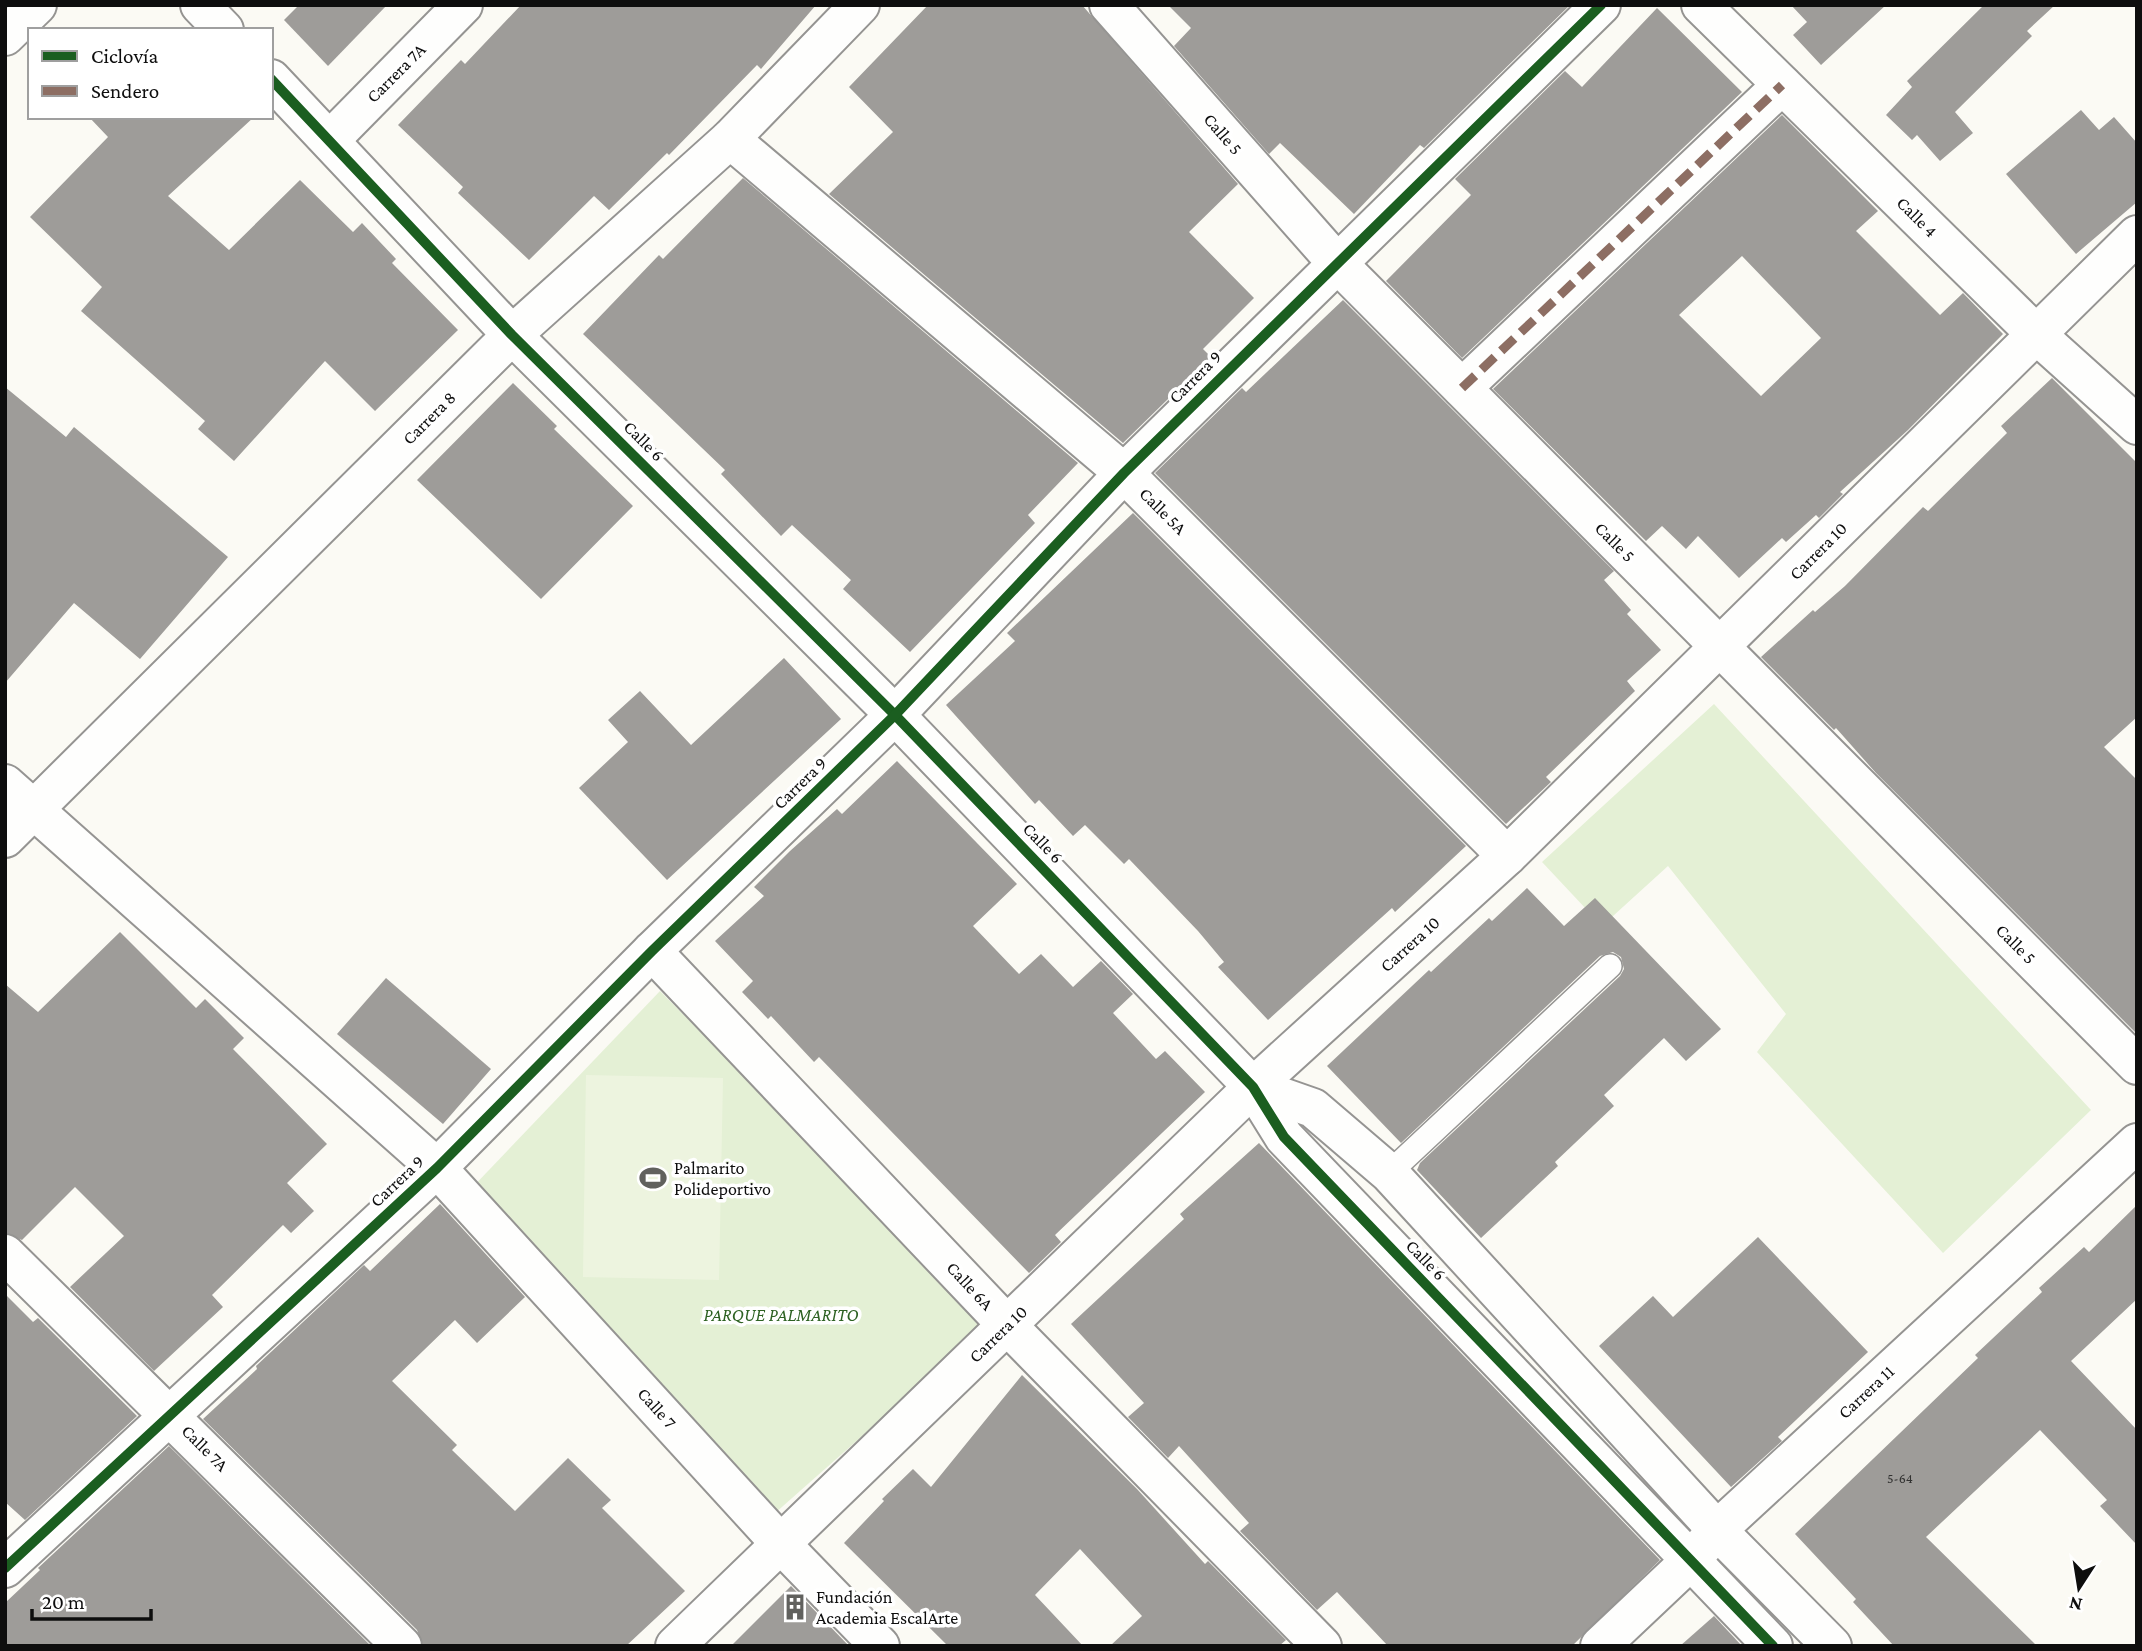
<svg xmlns="http://www.w3.org/2000/svg" width="2142" height="1651" viewBox="0 0 2142 1651" font-family="'Crimson Pro',serif">
	<style>
		.green { fill: #e4f0d5 }
		.pitch { fill: #edf4df }
		.building { fill: #9e9c99; fill-rule: evenodd }
		.lines { fill: none; stroke-linecap: round; stroke-linejoin: round }
		.service-casing { stroke: #959492; stroke-width: 26 }
		.minor-casing { stroke: #959492; stroke-width: 42 }
		.service { stroke: #fefefd; stroke-width: 23 }
		.minor { stroke: #fefefd; stroke-width: 38 }
		.quiet { stroke: #8d6e63; stroke-width: 9; stroke-dasharray: 18 9; stroke-linecap: butt }
		.cycleway-casing { stroke: #fff; stroke-width: 15 }
		.cycleway { stroke: #1b5e20; stroke-width: 10 }
		.labels { text-anchor: middle; dominant-baseline: central; stroke-width: 7; stroke-linejoin: round; paint-order: stroke }
		.number-label { font-size: 14px; fill: #323231 }
		.street-label { font-size: 18px; fill: #0e0e0e; stroke: #fff }
		.poi-label { font-size: 18px; fill: #0e0e0e; stroke: #fff; text-anchor: start }
		.park-label { font-size: 18px; font-style: italic; fill: #2e6223; stroke: #fff }
	</style>
	<rect width="100%" height="100%" fill="#fbfaf4"/>
	<!-- green -->
	<g class="green">
		<path d="M 1714,704 L 2091,1110 L 1943,1253 L 1757,1052 L 1786,1014 L 1668,866 L 1602,926 L 1542,862 Z"/>
		<path d="M 660,991 L 990,1323 L 774,1514 L 467,1193 Z"/>
	</g>
	<!-- pitch -->
	<path class="pitch" d="M 586,1075 L 723,1078 L 719,1280 L 583,1277 Z"/>
	<!-- building -->
	<g class="building">
		<path d="M 299,5 L 387,5 L 328,66 L 284,20 Z"/>
		<path d="M 521,5 L 816,5 L 761,69 L 757,65 L 669,155 L 667,153 L 609,210 L 594,196 L 529,260 L 458,193 L 463,187 L 398,125 L 461,60 L 465,64 Z"/>
		<path d="M 928,5 L 1082,5 L 1238,184 L 1189,232 L 1254,298 L 1203,349 L 1211,357 L 1123,443 L 829,194 L 893,132 L 849,87 Z"/>
		<path d="M 1168,5 L 1570,5 L 1424,148 L 1420,145 L 1354,214 L 1280,143 L 1269,154 L 1174,46 L 1191,28 Z"/>
		<path d="M 1791,5 L 1886,5 L 1821,65 L 1793,35 L 1807,22 Z"/>
		<path d="M 1984,5 L 2055,5 L 2027,31 L 2032,36 L 1955,112 L 1973,133 L 1940,161 L 1917,135 L 1912,140 L 1886,115 L 1912,87 L 1907,81 Z"/>
		<path d="M 1657,8 L 1742,92 L 1462,358 L 1386,281 L 1471,195 L 1455,179 L 1565,71 L 1582,87 Z"/>
		<path d="M 2081,110 L 2099,130 L 2114,117 L 2137,143 L 2137,202 L 2076,254 L 2006,174 Z"/>
		<path d="M 1782,115 L 1878,211 L 1856,231 L 1940,315 L 1963,293 L 2003,334 L 1908,430 L 1840,492 L 1843,494 L 1819,518 L 1816,515 L 1786,542 L 1782,538 L 1739,578 L 1698,536 L 1686,549 L 1662,526 L 1646,541 L 1493,389 ZM 1742,256 L 1821,338 L 1761,396 L 1679,315 Z"/>
		<path d="M 89,117 L 254,117 L 168,196 L 229,250 L 300,180 L 353,232 L 362,223 L 396,259 L 392,263 L 458,330 L 375,411 L 325,361 L 234,461 L 198,429 L 205,421 L 81,311 L 102,287 L 30,217 L 108,137 Z"/>
		<path d="M 743,178 L 1078,463 L 1028,515 L 1035,523 L 910,652 L 843,589 L 851,580 L 792,525 L 781,536 L 721,474 L 725,470 L 583,334 L 659,255 L 663,259 Z"/>
		<path d="M 1343,300 L 1614,571 L 1604,580 L 1631,610 L 1627,614 L 1661,650 L 1627,681 L 1635,691 L 1546,777 L 1551,782 L 1506,824 L 1155,473 L 1242,388 L 1246,392 Z"/>
		<path d="M 2052,378 L 2137,463 L 2137,717 L 2104,747 L 2137,780 L 2137,1034 L 1876,773 L 1836,728 L 1834,730 L 1761,657 L 1813,610 L 1815,612 L 1845,586 L 1923,507 L 1928,511 L 2007,433 L 2001,426 Z"/>
		<path d="M 513,383 L 557,426 L 554,429 L 633,506 L 541,599 L 417,480 Z"/>
		<path d="M 5,387 L 66,437 L 74,427 L 228,557 L 140,659 L 74,603 L 5,683 Z"/>
		<path d="M 1133,513 L 1466,846 L 1395,912 L 1392,908 L 1268,1020 L 1218,967 L 1224,962 L 1198,931 L 1129,859 L 1124,864 L 1085,825 L 1073,836 L 1039,800 L 1035,804 L 946,705 L 1015,641 L 1007,633 Z"/>
		<path d="M 784,658 L 841,719 L 667,880 L 579,788 L 628,742 L 608,720 L 640,691 L 691,745 Z"/>
		<path d="M 897,761 L 1017,884 L 973,926 L 1019,974 L 1041,954 L 1073,987 L 1101,961 L 1133,994 L 1113,1013 L 1156,1059 L 1165,1051 L 1205,1092 L 1055,1235 L 1061,1242 L 1029,1273 L 819,1057 L 814,1062 L 771,1016 L 768,1019 L 742,992 L 753,981 L 715,941 L 764,896 L 754,887 L 790,851 L 837,809 L 842,814 Z"/>
		<path d="M 1527,888 L 1564,926 L 1595,898 L 1721,1029 L 1686,1061 L 1664,1038 L 1604,1095 L 1614,1106 L 1555,1162 L 1558,1166 L 1481,1238 L 1417,1170 L 1420,1163 L 1620,976 L 1624,969 L 1621,957 L 1613,952 L 1600,956 L 1401,1143 L 1327,1066 L 1429,970 L 1431,972 L 1489,918 L 1492,921 Z"/>
		<path d="M 120,932 L 196,1008 L 205,999 L 244,1038 L 233,1049 L 327,1144 L 287,1183 L 314,1211 L 291,1233 L 283,1225 L 212,1295 L 223,1307 L 154,1371 L 70,1287 L 124,1236 L 75,1187 L 22,1240 L 5,1233 L 5,984 L 38,1012 Z"/>
		<path d="M 386,978 L 491,1069 L 443,1124 L 337,1034 Z"/>
		<path d="M 1259,1143 L 1660,1560 L 1572,1646 L 1388,1646 L 1337,1592 L 1317,1610 L 1240,1531 L 1249,1523 L 1179,1446 L 1168,1458 L 1128,1417 L 1144,1403 L 1071,1324 L 1184,1219 L 1180,1214 Z"/>
		<path d="M 440,1204 L 525,1297 L 477,1343 L 455,1320 L 392,1381 L 457,1445 L 452,1450 L 515,1511 L 568,1458 L 611,1500 L 602,1508 L 685,1591 L 626,1646 L 423,1646 L 417,1630 L 203,1419 L 257,1369 L 256,1366 L 364,1265 L 370,1271 Z"/>
		<path d="M 2137,1205 L 2137,1299 L 2071,1361 L 2137,1430 L 2137,1545 L 2100,1506 L 2107,1500 L 2040,1430 L 1926,1537 L 2037,1646 L 1894,1646 L 1853,1602 L 1856,1599 L 1795,1534 L 1978,1358 L 1975,1355 L 2042,1292 L 2039,1288 L 2084,1247 L 2089,1252 Z"/>
		<path d="M 1758,1237 L 1868,1352 L 1778,1437 L 1782,1441 L 1731,1487 L 1599,1346 L 1653,1296 L 1673,1317 Z"/>
		<path d="M 5,1294 L 33,1322 L 38,1318 L 137,1416 L 25,1520 L 5,1502 Z"/>
		<path d="M 1022,1375 L 1137,1489 L 1205,1564 L 1208,1561 L 1286,1640 L 1279,1646 L 1110,1646 L 1142,1616 L 1080,1549 L 1035,1595 L 1083,1646 L 948,1646 L 844,1543 L 884,1501 L 882,1499 L 913,1469 L 931,1487 Z"/>
		<path d="M 169,1446 L 371,1646 L 5,1646 L 5,1603 L 40,1570 L 38,1568 Z"/>
		<path d="M 791,1586 L 849,1646 L 731,1646 Z"/>
		<path d="M 1714,1616 L 1742,1646 L 1680,1646 Z"/>
	</g>
	<g class="lines">
		<!-- service casing -->
		<g class="service-casing">
			<path id="service" d="M 1389,1173 L 1610,966"/>
		</g>
		<!-- minor casing -->
		<g class="minor-casing">
			<g id="minor">
				<path d="M 200,5 L 224,30"/>
				<path d="M 1109,5 L 1336,262 L 2137,1065"/>
				<path d="M 1701,5 L 2037,335 L 2137,425"/>
				<path d="M 5,36 L 37,5"/>
				<path d="M 271,79 L 512,335 L 895,715 L 1253,1087 L 1284,1137 L 1773,1646"/>
				<path d="M 730,139 L 1124,473 L 1507,856"/>
				<path d="M 330,140 L 463,5"/>
				<path d="M 1462,388 L 1782,85"/>
				<path d="M 5,784 L 437,1168 L 779,1542 L 880,1646"/>
				<path d="M 5,838 L 512,335 L 730,139 L 860,5"/>
				<path d="M 652,951 L 1007,1325 L 1322,1646"/>
				<path d="M 1253,1087 L 1313,1108 L 1389,1173 L 1717,1530 L 1832,1646"/>
				<path d="M 5,1254 L 402,1646"/>
				<path d="M 5,1568 L 437,1168 L 652,951 L 895,715 L 1124,473 L 1601,5"/>
				<path d="M 675,1646 L 1253,1087 L 1507,856 L 2137,235"/>
				<path d="M 1600,1646 L 1690,1561 L 1717,1530 L 2137,1143"/>
			</g>
		</g>
		<!-- service -->
		<use href="#service" class="service"/>
		<!-- minor -->
		<use href="#minor" class="minor"/>
		<!-- quiet -->
		<path class="quiet" d="M 1462,388 L 1782,85"/>
		<!-- cycleway casing -->
		<g class="cycleway-casing">
			<g id="cycleway">
				<path d="M 271,79 L 512,335 L 895,715 L 1253,1087 L 1284,1137 L 1773,1646"/>
				<path d="M 5,1568 L 437,1168 L 652,951 L 895,715 L 1124,473 L 1601,5"/>
			</g>
		</g>
		<!-- cycleway -->
		<use href="#cycleway" class="cycleway"/>
	</g>
	<!-- icons -->
	<defs>
		<g id="stadium-bare" transform="scale(2.1)"><path d="M0-5a6.5 5 0 1 0 0 10a6.5 5 0 1 0 0-10ZM-3.5-1.8h7v3.6h-7Z" fill="#61615e" stroke="#fff" stroke-width="2.5" paint-order="stroke"/></g>
		<g id="building-bare" transform="scale(2.1)"><path d="M-4-6H4V6H1V3H-1V6H-4ZM-2.5-4.3h1.7v1.8h-1.7ZM.8-4.3h1.7v1.8H.8ZM-2.5-1h1.7V.8h-1.7ZM.8-1h1.7V.8H.8Z" fill="#61615e" stroke="#fff" stroke-width="2.5" paint-order="stroke"/></g>
	</defs>
	<g fill-rule="evenodd">
		<use href="#stadium-bare" x="653" y="1178"/>
		<use href="#building-bare" x="795" y="1607"/>
	</g>
	<g class="labels">
		<!-- number labels -->
		<g class="number-label">
			<text x="1900" y="1478">5-64</text>
		</g>
		<!-- street labels -->
		<g class="street-label">
			<text transform="translate(396 73) rotate(-45)">Carrera 7A</text>
			<text transform="translate(1223 134) rotate(49)">Calle 5</text>
			<text transform="translate(1917 217) rotate(45)">Calle 4</text>
			<text transform="translate(1195 377) rotate(-45)">Carrera 9</text>
			<text transform="translate(429 418) rotate(-45)">Carrera 8</text>
			<text transform="translate(644 441) rotate(45)">Calle 6</text>
			<text transform="translate(1163 511) rotate(45)">Calle 5A</text>
			<text transform="translate(1615 542) rotate(45)">Calle 5</text>
			<text transform="translate(1818 551) rotate(-45)">Carrera 10</text>
			<text transform="translate(800 783) rotate(-44)">Carrera 9</text>
			<text transform="translate(1043 843) rotate(46)">Calle 6</text>
			<text transform="translate(1410 944) rotate(-42)">Carrera 10</text>
			<text transform="translate(2016 944) rotate(45)">Calle 5</text>
			<text transform="translate(397 1181) rotate(-43)">Carrera 9</text>
			<text transform="translate(1426 1260) rotate(46)">Calle 6</text>
			<text transform="translate(970 1286) rotate(47)">Calle 6A</text>
			<text transform="translate(998 1334) rotate(-44)">Carrera 10</text>
			<text transform="translate(1866 1392) rotate(-43)">Carrera 11</text>
			<text transform="translate(657 1408) rotate(48)">Calle 7</text>
			<text transform="translate(205 1448) rotate(45)">Calle 7A</text>
		</g>
		<!-- poi labels -->
		<g class="poi-label">
			<text x="674" y="1168">Palmarito<tspan x="674" dy="21">Polideportivo</tspan></text>
			<text x="816" y="1597">Fundación<tspan x="816" dy="21">Academia EscalArte</tspan></text>
		</g>
		<!-- park labels -->
		<g class="park-label">
			<text x="781" y="1315">PARQUE PALMARITO</text>
		</g>
	</g>
	<!-- border -->
	<rect width="2142" height="1651" fill="none" stroke="#0e0e0e" stroke-width="14"/>
	<!-- legend -->
	<rect x="28" y="28" width="245" height="91" fill="#ffffff" stroke="#9f9f9f" stroke-width="2"/>
	<rect x="42" y="51" width="35" height="10" fill="#1b5e20" stroke="#9f9f9f" stroke-width="2"/>
	<text x="91" y="63" font-size="21" fill="#0e0e0e">Ciclovía</text>
	<rect x="42" y="86" width="35" height="10" fill="#8d6e63" stroke="#9f9f9f" stroke-width="2"/>
	<text x="91" y="98" font-size="21" fill="#0e0e0e">Sendero</text>
	<!-- north arrow -->
	<g transform="translate(2079 1588) rotate(192)" stroke="#ffffff" stroke-width="5" paint-order="stroke">
	<path d="M0-5L12 26L0 18L-12 26Z" fill="#0e0e0e"/>
	<text y="-10" font-size="19" font-weight="bold" text-anchor="middle" fill="#0e0e0e">N</text>
	</g>
	<!-- scale -->
	<path d="M32 1609v10h119v-10" fill="none" stroke="#0e0e0e" stroke-width="3.5"/>
	<text x="42" y="1609" font-size="21" fill="#0e0e0e" stroke="#ffffff" stroke-width="5" paint-order="stroke">20 m</text>
</svg>
